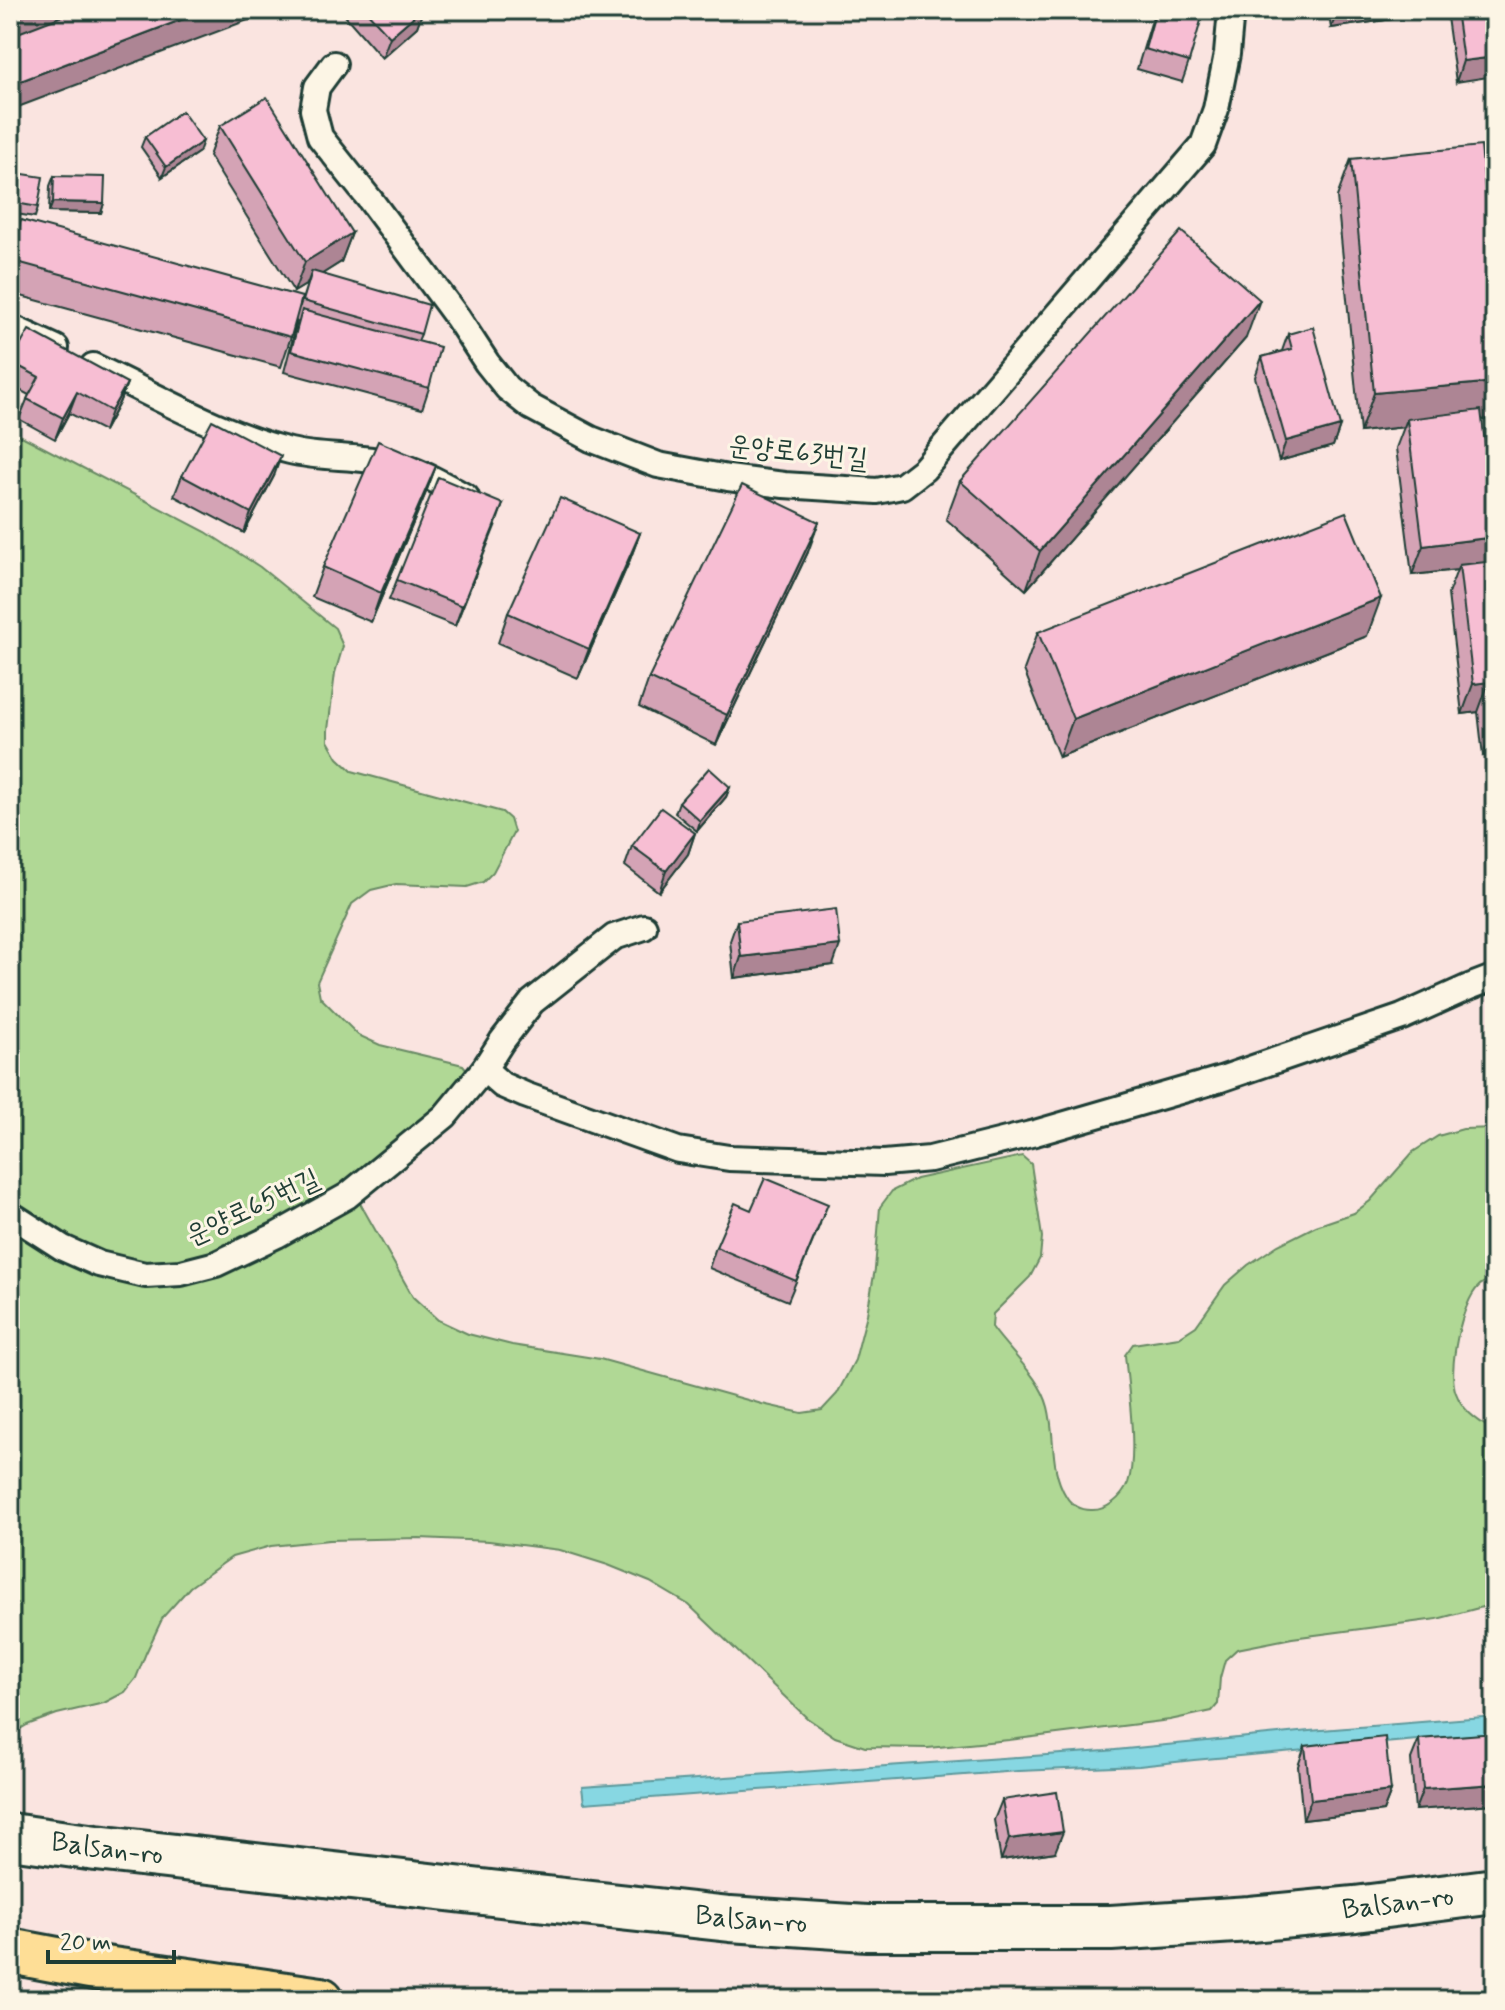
<svg xmlns="http://www.w3.org/2000/svg" width="1505" height="2010" viewBox="0 0 1505 2010" font-family="Mynerve,'Poor Story',sans-serif">
	<style>
		.green { fill: #b0d895; stroke: #688a64; stroke-width: 2 }
		.water { fill: #87d7e2; stroke: #5d999c; stroke-width: 2 }
		.lines { fill: none; stroke-linecap: round; stroke-linejoin: round }
		.service-casing { stroke: #1f3d34; stroke-width: 30 }
		.tertiary-casing { stroke: #1f3d34; stroke-width: 50 }
		.trunk-casing { stroke: #1f3d34; stroke-width: 50 }
		.service { stroke: #fcf5e5; stroke-width: 24 }
		.tertiary { stroke: #fcf5e5; stroke-width: 44 }
		.trunk { stroke: #fede96; stroke-width: 44 }
		.wall { fill: #d4a3b5; stroke: #1f3d34; stroke-width: 2 }
		.shaded-wall { fill: #ad8594; stroke: #1f3d34; stroke-width: 2 }
		.building { fill: #f7bed3; stroke: #1f3d34; stroke-width: 2 }
		.labels { text-anchor: middle; dominant-baseline: central; stroke-width: 6; stroke-linejoin: round; paint-order: stroke }
		.street-label { font-size: 28px; fill: #1f3d34; stroke: #fcf5e5 }
	</style>
	<rect width="100%" height="100%" fill="#fae4e0"/>
	<filter id="ink" filterUnits="userSpaceOnUse"><feTurbulence type="fractalNoise" baseFrequency=".0125" numOctaves="2"/><feDisplacementMap in="SourceGraphic" scale="16" xChannelSelector="R" yChannelSelector="G"/><feConvolveMatrix kernelMatrix="1 2 1 2 8 2 1 2 1" color-interpolation-filters="sRGB"/></filter>
	<g filter="url(#ink)">
		<!-- green -->
		<path class="green" d="M 10,430 L 206,532 L 260,567 L 335,628 L 343,646 L 335,673 L 328,730 L 328,741 L 338,758 L 352,771 L 502,812 L 510,819 L 514,832 L 493,872 L 483,882 L 467,887 L 396,884 L 371,890 L 352,904 L 317,982 L 320,997 L 358,1035 L 380,1045 L 463,1065 L 468,1071 L 467,1077 L 356,1196 L 413,1297 L 438,1320 L 468,1334 L 512,1345 L 600,1359 L 762,1404 L 802,1413 L 822,1410 L 837,1394 L 855,1360 L 867,1314 L 875,1269 L 880,1207 L 892,1191 L 916,1179 L 1022,1156 L 1031,1164 L 1042,1237 L 1040,1258 L 1030,1277 L 993,1314 L 992,1327 C 1010,1353 1040,1376 1048,1407 C 1056,1438 1049,1468 1066,1496 C 1071,1505 1081,1510 1091,1510 C 1106,1511 1122,1498 1128,1483 C 1138,1455 1128,1387 1125,1355 L 1133,1344 L 1179,1337 L 1196,1326 L 1225,1285 L 1248,1265 L 1278,1245 L 1316,1226 L 1354,1213 L 1370,1201 L 1413,1152 L 1438,1136 L 1463,1129 L 1495,1128 L 1495,1277 C 1490,1280 1483,1282 1479,1286 C 1461,1302 1447,1372 1456,1393 C 1463,1412 1479,1421 1495,1432 L 1495,1602 L 1490,1605 L 1437,1619 L 1292,1638 L 1237,1649 L 1225,1660 L 1220,1678 L 1218,1704 L 1212,1711 L 1170,1720 L 1009,1740 L 928,1748 L 865,1747 L 835,1737 L 807,1718 L 689,1605 L 650,1582 L 608,1565 L 560,1550 L 489,1541 L 419,1538 L 329,1540 L 271,1546 L 232,1557 L 190,1587 L 163,1617 L 146,1653 L 136,1678 L 125,1692 L 104,1703 L 57,1714 L 27,1725 L 10,1735 Z"/>
		<!-- water -->
		<path class="water" d="M 1495,1716 L 1495,1733 L 1194,1760 L 1139,1766 L 1019,1771 L 584,1803 L 582,1787 L 1105,1751 L 1309,1731 Z"/>
		<g class="lines">
			<!-- service casing -->
			<g class="service-casing">
				<g id="service">
					<path d="M 334,64 L 317,87 L 313,110 L 320,137 L 371,201 L 457,317 L 487,363 L 507,388 L 531,407 L 591,439 L 658,465 L 728,478 L 784,485 L 877,491 L 902,486 L 924,469 L 1203,145 L 1216,109 L 1227,54 L 1231,10"/>
					<path d="M 10,327 L 56,348"/>
					<path d="M 93,366 C 157,396 221,434 290,451 C 323,459 359,455 393,464 C 419,470 442,484 466,497"/>
					<path d="M 484,1069 L 502,1085 L 525,1095 L 678,1150 L 729,1158 L 884,1163 L 930,1159 L 1035,1133 L 1221,1079 L 1402,1017 L 1469,987 L 1495,977"/>
					<path d="M 10,1214 L 63,1248 L 99,1264 L 145,1275 L 181,1273 L 216,1264 L 277,1235 L 347,1196 L 445,1116 L 484,1069 L 502,1041 L 532,1002 L 614,937 L 644,927"/>
				</g>
			</g>
			<!-- tertiary casing -->
			<g class="tertiary-casing">
				<g id="tertiary">
					<path id="s1" d="M 10,1836 L 96,1848 L 491,1893 L 730,1919 L 867,1928 L 1111,1928 L 1250,1919 L 1355,1909 L 1495,1891"/>
				</g>
			</g>
			<!-- trunk casing -->
			<g class="trunk-casing">
				<path id="trunk" d="M 10,1951 L 105,1969 L 321,2000"/>
			</g>
			<!-- service -->
			<use href="#service" class="service"/>
			<!-- tertiary -->
			<use href="#tertiary" class="tertiary"/>
			<!-- trunk -->
			<use href="#trunk" class="trunk"/>
		</g>
		<!-- wall -->
		<g class="wall">
			<path d="M 340,10 L 423,10 L 417,27 L 382,58 Z"/>
			<path d="M 1155,10 L 1156,10 L 1189,62 L 1182,82 L 1137,69 Z"/>
			<path d="M 1328,10 L 1396,10 L 1392,19 L 1331,28 Z"/>
			<path d="M 1446,10 L 1495,10 L 1456,82 Z"/>
			<path d="M 220,126 L 352,233 L 341,262 L 322,274 L 421,334 L 418,341 L 429,388 L 422,409 L 284,372 L 297,322 L 296,321 L 281,367 L 10,293 L 10,249 L 21,220 L 300,306 L 307,284 L 294,292 L 209,156 Z"/>
			<path d="M 145,137 L 199,152 L 162,177 L 141,147 Z"/>
			<path d="M 1351,159 L 1495,295 L 1495,404 L 1489,419 L 1482,420 L 1495,526 L 1495,540 L 1487,561 L 1495,561 L 1495,754 L 1483,756 L 1478,712 L 1462,714 L 1448,594 L 1457,570 L 1412,575 L 1396,448 L 1404,427 L 1360,432 L 1337,197 Z"/>
			<path d="M 10,172 L 38,207 L 35,217 L 10,213 Z"/>
			<path d="M 54,176 L 104,203 L 101,213 L 49,212 L 50,186 Z"/>
			<path d="M 1288,334 L 1340,426 L 1333,446 L 1279,461 L 1255,377 L 1262,357 L 1282,351 Z"/>
			<path d="M 1246,338 L 1026,590 L 946,519 L 960,481 Z"/>
			<path d="M 11,362 L 127,383 L 119,403 L 104,431 L 69,413 L 55,439 L 19,419 L 29,395 L 10,385 Z"/>
			<path d="M 436,466 L 425,495 L 371,622 L 312,597 L 323,567 Z"/>
			<path d="M 182,476 L 274,476 L 244,533 L 174,496 Z"/>
			<path d="M 503,504 L 455,626 L 389,600 L 397,580 Z"/>
			<path d="M 640,533 L 629,562 L 578,678 L 498,643 L 508,613 Z"/>
			<path d="M 808,552 L 716,745 L 639,707 L 649,678 Z"/>
			<path d="M 1038,632 L 1367,636 L 1059,757 L 1024,670 Z"/>
			<path d="M 730,787 L 726,797 L 697,831 L 675,813 L 679,802 Z"/>
			<path d="M 695,833 L 688,854 L 659,892 L 625,866 L 632,846 Z"/>
			<path d="M 737,921 L 833,965 L 734,978 L 730,941 Z"/>
			<path d="M 751,1210 L 820,1224 L 788,1301 L 709,1268 L 716,1247 Z"/>
			<path d="M 1419,1739 L 1493,1804 L 1415,1810 L 1411,1759 Z"/>
			<path d="M 1305,1746 L 1391,1791 L 1383,1811 L 1303,1820 L 1298,1766 Z"/>
			<path d="M 1002,1800 L 1055,1852 L 1001,1860 L 994,1820 Z"/>
		</g>
		<!-- shaded-wall -->
		<g class="shaded-wall">
			<path d="M 36,10 L 122,10 L 10,53 L 10,20 Z"/>
			<path d="M 207,10 L 251,10 L 248,20 L 10,110 L 10,85 Z"/>
			<path d="M 421,10 L 423,10 L 417,27 L 382,58 L 390,37 Z"/>
			<path d="M 1338,10 L 1396,10 L 1392,19 L 1331,28 Z"/>
			<path d="M 1495,57 L 1495,76 L 1456,82 L 1463,61 Z"/>
			<path d="M 203,141 L 199,152 L 162,177 L 166,167 Z"/>
			<path d="M 53,202 L 104,203 L 101,213 L 49,212 Z"/>
			<path d="M 352,233 L 341,262 L 308,283 L 312,271 L 307,284 L 294,292 L 305,262 Z"/>
			<path d="M 1260,300 L 1246,338 L 1026,590 L 1040,551 Z"/>
			<path d="M 1495,382 L 1495,404 L 1489,419 L 1408,427 L 1407,419 L 1404,427 L 1360,432 L 1374,393 Z"/>
			<path d="M 127,383 L 119,403 L 104,431 L 111,411 Z"/>
			<path d="M 77,392 L 69,413 L 55,439 L 63,418 Z"/>
			<path d="M 1340,426 L 1333,446 L 1279,461 L 1286,441 Z"/>
			<path d="M 281,456 L 274,476 L 244,533 L 251,513 Z"/>
			<path d="M 436,466 L 425,495 L 371,622 L 381,593 Z"/>
			<path d="M 503,504 L 496,524 L 455,626 L 462,606 Z"/>
			<path d="M 819,522 L 808,552 L 716,745 L 727,715 Z"/>
			<path d="M 640,533 L 629,562 L 578,678 L 589,649 Z"/>
			<path d="M 1495,537 L 1495,540 L 1486,566 L 1459,565 L 1457,570 L 1412,575 L 1423,546 Z"/>
			<path d="M 1381,598 L 1367,636 L 1059,757 L 1073,719 Z"/>
			<path d="M 1489,682 L 1478,712 L 1462,714 L 1473,684 Z"/>
			<path d="M 1494,726 L 1495,726 L 1495,754 L 1483,756 Z"/>
			<path d="M 730,787 L 726,797 L 697,831 L 700,821 Z"/>
			<path d="M 695,833 L 688,854 L 659,892 L 666,871 Z"/>
			<path d="M 840,945 L 833,965 L 734,978 L 741,957 Z"/>
			<path d="M 1495,1784 L 1495,1797 L 1493,1804 L 1415,1810 L 1423,1789 Z"/>
			<path d="M 1391,1791 L 1383,1811 L 1303,1820 L 1311,1800 Z"/>
			<path d="M 1063,1832 L 1055,1852 L 1001,1860 L 1009,1839 Z"/>
		</g>
		<!-- building -->
		<g class="building">
			<path d="M 10,10 L 36,10 L 10,20 Z"/>
			<path d="M 78,10 L 207,10 L 10,85 L 10,36 Z"/>
			<path d="M 365,10 L 421,10 L 390,37 Z"/>
			<path d="M 1156,10 L 1204,10 L 1189,62 L 1145,49 Z"/>
			<path d="M 1456,10 L 1495,10 L 1495,57 L 1463,61 Z"/>
			<path d="M 267,97 L 352,233 L 305,262 L 220,126 Z"/>
			<path d="M 182,111 L 203,141 L 166,167 L 145,137 Z"/>
			<path d="M 1481,146 L 1495,295 L 1495,382 L 1374,393 L 1351,159 Z"/>
			<path d="M 10,172 L 43,177 L 38,207 L 10,202 Z"/>
			<path d="M 54,176 L 105,177 L 104,203 L 53,202 Z"/>
			<path d="M 21,220 L 302,297 L 291,337 L 10,260 Z"/>
			<path d="M 1181,231 L 1260,300 L 1040,551 L 960,481 Z"/>
			<path d="M 312,271 L 429,305 L 421,334 L 303,301 Z"/>
			<path d="M 302,310 L 440,347 L 429,388 L 291,351 Z"/>
			<path d="M 1313,327 L 1340,426 L 1286,441 L 1262,357 L 1292,349 L 1288,334 Z"/>
			<path d="M 29,330 L 127,383 L 111,411 L 77,392 L 63,418 L 27,399 L 39,377 L 11,362 Z"/>
			<path d="M 1481,410 L 1495,526 L 1495,537 L 1423,546 L 1407,419 Z"/>
			<path d="M 212,420 L 281,456 L 251,513 L 182,476 Z"/>
			<path d="M 378,441 L 436,466 L 381,593 L 323,567 Z"/>
			<path d="M 438,477 L 503,504 L 462,606 L 397,580 Z"/>
			<path d="M 742,485 L 819,522 L 727,715 L 649,678 Z"/>
			<path d="M 560,498 L 640,533 L 589,649 L 508,613 Z"/>
			<path d="M 1346,512 L 1381,598 L 1073,719 L 1038,632 Z"/>
			<path d="M 1495,561 L 1495,726 L 1494,726 L 1489,682 L 1473,684 L 1459,565 Z"/>
			<path d="M 709,768 L 730,787 L 700,821 L 679,802 Z"/>
			<path d="M 661,808 L 695,833 L 666,871 L 632,846 Z"/>
			<path d="M 836,909 L 840,945 L 741,957 L 737,921 Z"/>
			<path d="M 765,1178 L 828,1204 L 796,1281 L 716,1247 L 735,1203 L 751,1210 Z"/>
			<path d="M 1495,1733 L 1495,1784 L 1423,1789 L 1419,1739 Z"/>
			<path d="M 1385,1737 L 1391,1791 L 1311,1800 L 1305,1746 Z"/>
			<path d="M 1057,1792 L 1063,1832 L 1009,1839 L 1002,1800 Z"/>
		</g>
	</g>
	<g class="labels">
		<!-- street labels -->
		<g class="street-label">
			<text transform="translate(798 453) rotate(6)">운양로63번길</text>
			<text transform="translate(253 1208) rotate(-25)">운양로65번길</text>
			<text stroke="none"><textPath href="#s1" startOffset="98">Balsan-ro</textPath></text>
			<text stroke="none"><textPath href="#s1" startOffset="1394">Balsan-ro</textPath></text>
			<text stroke="none"><textPath href="#s1" startOffset="746">Balsan-ro</textPath></text>
		</g>
	</g>
	<!-- margin -->
	<rect width="1505" height="2010" fill="none" stroke="#fcf5e5" stroke-width="40"/>
	<rect x="20" y="20" width="1465" height="1970" fill="none" stroke="#1f3d34" stroke-width="3" filter="url(#ink)"/>
	<!-- scale -->
	<path d="M48 1950v12h126v-12" fill="none" stroke="#1f3d34" stroke-width="4"/>
	<text x="60" y="1950" font-size="24" fill="#1f3d34" stroke="#fcf5e5" stroke-width="6" paint-order="stroke">20 m</text>
</svg>
